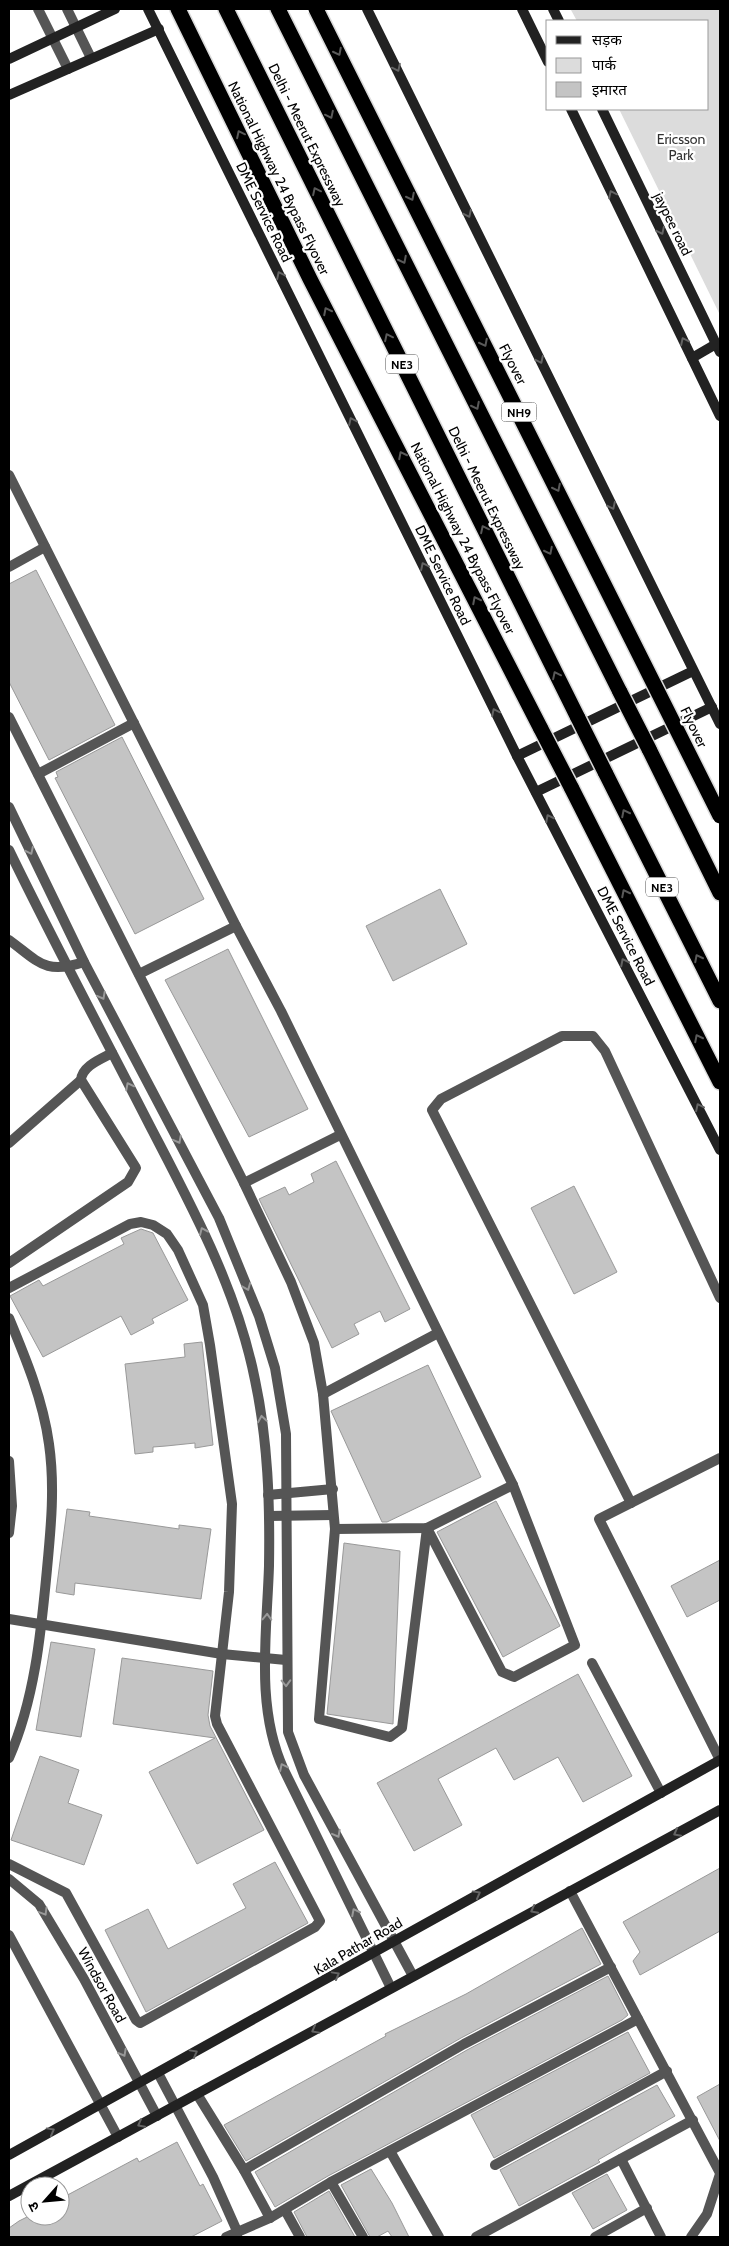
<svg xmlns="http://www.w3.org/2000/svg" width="729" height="2246" viewBox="0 0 729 2246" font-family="Cabin,'Noto Sans Devanagari',sans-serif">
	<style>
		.green { fill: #dcdcdc }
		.building { fill: #c4c4c4; stroke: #999 }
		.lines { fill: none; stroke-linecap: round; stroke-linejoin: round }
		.highway-casing { stroke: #dbdbdb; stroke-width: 18 }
		.lane { stroke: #555; stroke-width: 10 }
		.street { stroke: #555; stroke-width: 10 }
		.secondary { stroke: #222; stroke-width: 10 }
		.highway { stroke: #000; stroke-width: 15 }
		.highway-bridge-casing { stroke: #dbdbdb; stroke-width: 18; stroke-linecap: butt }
		.highway-bridge { stroke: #000; stroke-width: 15 }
		.oneway { stroke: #595959 }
		.oneway2 { stroke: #646464 }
		.oneway3 { stroke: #999 }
		.labels { text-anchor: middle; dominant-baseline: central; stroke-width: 4.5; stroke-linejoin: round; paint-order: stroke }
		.shield { fill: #fff; stroke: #4c4c4c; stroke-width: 1 }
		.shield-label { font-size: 12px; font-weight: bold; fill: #000 }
		.street-label { font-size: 14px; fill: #000; stroke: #fff }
		.park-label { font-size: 14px; fill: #333; stroke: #fff }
	</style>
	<rect width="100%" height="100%" fill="#fff"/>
	<!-- green -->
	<path class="green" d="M 575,9 L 720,9 L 720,315 L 619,109 L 708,109 L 708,21 L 577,21 L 571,10 Z"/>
	<!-- building -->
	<g class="building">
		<path d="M 36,570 L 115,725 L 49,760 L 9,682 L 9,584 Z"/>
		<path d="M 122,737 L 204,899 L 135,934 L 55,778 L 58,777 L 56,772 Z"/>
		<path d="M 440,889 L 467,944 L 393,981 L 366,926 Z"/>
		<path d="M 228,949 L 308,1109 L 249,1137 L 165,980 Z"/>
		<path d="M 336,1161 L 410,1309 L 385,1322 L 380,1311 L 354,1324 L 359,1334 L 332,1348 L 259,1199 L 285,1187 L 289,1195 L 314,1182 L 311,1174 Z"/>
		<path d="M 574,1186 L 617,1272 L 574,1294 L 531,1208 Z"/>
		<path d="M 141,1229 L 153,1233 L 188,1300 L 152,1319 L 154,1323 L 131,1335 L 121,1316 L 43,1357 L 10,1296 L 39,1280 L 43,1286 L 124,1244 L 121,1238 Z"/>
		<path d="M 202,1342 L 213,1445 L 195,1448 L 195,1443 L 166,1446 L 153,1447 L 153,1452 L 135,1454 L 125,1364 L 185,1357 L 184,1344 Z"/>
		<path d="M 428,1365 L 481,1477 L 387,1522 L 382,1522 L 331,1411 Z"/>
		<path d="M 496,1501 L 560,1626 L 503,1657 L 437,1532 Z"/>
		<path d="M 67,1509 L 90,1512 L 89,1516 L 138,1523 L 179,1529 L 179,1525 L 211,1529 L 201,1599 L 75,1583 L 74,1595 L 56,1592 Z"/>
		<path d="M 344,1543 L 400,1551 L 393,1724 L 327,1714 Z"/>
		<path d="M 720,1560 L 720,1600 L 687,1617 L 671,1586 Z"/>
		<path d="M 51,1642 L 95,1649 L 81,1737 L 36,1730 Z"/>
		<path d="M 122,1658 L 213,1671 L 208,1715 L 210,1726 L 264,1830 L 197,1864 L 149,1772 L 215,1738 L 113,1724 Z"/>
		<path d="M 578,1674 L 632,1776 L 583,1802 L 558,1757 L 514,1780 L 496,1748 L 438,1779 L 462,1825 L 414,1851 L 377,1783 Z"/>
		<path d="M 40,1756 L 79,1770 L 68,1803 L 102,1815 L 84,1865 L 11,1840 Z"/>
		<path d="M 275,1862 L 308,1923 L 146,2012 L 105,1930 L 148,1909 L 168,1949 L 246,1908 L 233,1884 Z"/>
		<path d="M 720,1868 L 720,1931 L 640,1975 L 633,1961 L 640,1952 L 623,1922 Z"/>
		<path d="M 582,1928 L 601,1964 L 461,2038 L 246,2161 L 224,2125 L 386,2036 L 385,2034 L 466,1994 Z"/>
		<path d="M 608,1976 L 628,2015 L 622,2020 L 328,2176 L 275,2207 L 255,2172 L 467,2050 Z"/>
		<path d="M 628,2032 L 650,2073 L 494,2158 L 471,2115 Z"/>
		<path d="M 720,2084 L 720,2141 L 697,2097 Z"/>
		<path d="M 657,2085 L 675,2116 L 598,2160 L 600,2162 L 519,2206 L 500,2170 Z"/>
		<path d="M 177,2142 L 200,2186 L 203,2184 L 222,2221 L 191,2237 L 9,2237 L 9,2228 L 19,2221 L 29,2216 L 60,2216 L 60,2199 L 137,2158 L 139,2162 Z"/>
		<path d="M 371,2169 L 392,2203 L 409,2237 L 392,2237 L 388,2231 L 377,2237 L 370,2237 L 341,2185 Z"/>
		<path d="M 607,2174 L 627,2210 L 593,2229 L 572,2193 Z"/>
		<path d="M 329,2191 L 355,2237 L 307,2237 L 294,2212 Z"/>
	</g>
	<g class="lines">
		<!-- highway casing -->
		<g class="highway-casing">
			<g id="highway">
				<path d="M 178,9 L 310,279 L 541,729"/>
				<path d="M 226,9 L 578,718"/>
				<path d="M 278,9 L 620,692"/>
				<path d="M 649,749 L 720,893"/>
				<path d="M 605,772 L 720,1001"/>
				<path d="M 571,787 L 720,1082"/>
			</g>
		</g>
		<!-- lane -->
		<g class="lane">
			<path d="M 631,1503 L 432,1110 L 441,1099 L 562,1036 L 593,1036 L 605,1051 L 720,1298"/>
			<path d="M 592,1663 L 661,1793"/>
			<path d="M 720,1760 L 599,1519 L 720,1458"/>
		</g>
		<!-- street -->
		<g class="street">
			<path d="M 38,9 L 68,69"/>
			<path d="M 67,9 L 91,58"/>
			<path d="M 9,475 L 236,926 L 281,1011 L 513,1485 L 575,1645 L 514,1677 L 502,1672 L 427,1528"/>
			<path d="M 9,567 L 45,547"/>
			<path d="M 9,717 L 244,1183 L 291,1282 L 314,1343 L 323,1394 L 335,1529 L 319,1719 L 390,1737 L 402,1728 L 427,1528"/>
			<path d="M 38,774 L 134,723"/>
			<path d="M 9,807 L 84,962 L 219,1218 L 259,1316 L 275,1368 L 286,1434 L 288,1732 L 304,1775 L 413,1976"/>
			<path d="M 9,850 C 54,943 103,1034 150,1126 C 192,1207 237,1289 255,1380 C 268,1441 270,1503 269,1566 C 267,1632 255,1708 284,1770 L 391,1988"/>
			<path d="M 9,940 C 39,962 45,975 84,962"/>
			<path d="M 139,974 L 236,926"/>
			<path d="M 9,1143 L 81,1080"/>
			<path d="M 244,1183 L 340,1135"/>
			<path d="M 9,1263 L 128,1182 L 136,1168 L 81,1080 C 82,1066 101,1059 112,1053"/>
			<path d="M 9,1288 L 130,1224 L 141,1222 L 153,1225 L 167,1234 L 178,1250 L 203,1305 L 210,1345 L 232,1504 L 229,1592 L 215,1716 L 217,1724 L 320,1921 L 315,1927 L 140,2023 L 136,2020 L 66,1893 L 9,1864"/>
			<path d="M 9,1318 C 26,1359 43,1400 49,1444 C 55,1486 51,1527 47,1569 C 41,1632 35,1699 9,1758"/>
			<path d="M 323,1394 L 438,1333"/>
			<path d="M 9,1461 L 12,1506 L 9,1533"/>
			<path d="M 268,1495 L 333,1489"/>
			<path d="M 269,1516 L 333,1515"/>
			<path d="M 335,1529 L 427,1528 L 513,1485"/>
			<path d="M 9,1619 L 222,1654 L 286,1660"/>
			<path d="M 9,1879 L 39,1904 L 84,1979 L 157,2116"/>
			<path d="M 570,1891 L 720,2173"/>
			<path d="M 9,1935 L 118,2137"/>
			<path d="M 158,2073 L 213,2177 L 237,2231 L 237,2237"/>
			<path d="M 197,2094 L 244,2170 L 270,2218"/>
			<path d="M 390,2151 L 439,2237"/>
			<path d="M 621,2159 L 661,2237"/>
			<path d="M 495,2165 L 667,2071"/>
			<path d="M 244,2170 L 464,2044 L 611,1967"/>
			<path d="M 331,2182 L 363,2237"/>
			<path d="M 285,2210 L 300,2237"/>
			<path d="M 226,2237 L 270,2218 L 331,2182 L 638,2019"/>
			<path d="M 476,2237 L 693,2120"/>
			<path d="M 595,2237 L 647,2208"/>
			<path d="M 691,2237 L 707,2214 L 720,2174"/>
		</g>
		<!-- secondary -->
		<g class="secondary">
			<path d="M 148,9 L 517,756 L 720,1150"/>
			<path d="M 367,9 L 720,724"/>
			<path d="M 522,9 L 548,62"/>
			<path d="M 553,9 L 559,21"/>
			<path d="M 9,59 L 115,9"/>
			<path d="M 9,95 L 159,29"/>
			<path d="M 571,109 L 720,416"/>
			<path d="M 602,109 L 720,352"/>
			<path d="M 692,358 L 716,344"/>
			<path d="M 517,756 L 693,671"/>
			<path d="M 536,792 L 712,707"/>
			<path d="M 9,2155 L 720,1760"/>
			<path d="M 9,2196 L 720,1810"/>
		</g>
		<!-- highway -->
		<use href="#highway" class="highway"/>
		<!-- highway-bridge casing -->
		<g class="highway-bridge-casing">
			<g id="highway-bridge">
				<path d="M 316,9 L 720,816"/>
				<path d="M 620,692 L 649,749"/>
				<path d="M 578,718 L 605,772"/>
				<path d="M 541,729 L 571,787"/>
			</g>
		</g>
		<!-- highway-bridge -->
		<use href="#highway-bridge" class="highway-bridge"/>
	</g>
	<!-- one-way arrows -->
	<defs><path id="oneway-chevron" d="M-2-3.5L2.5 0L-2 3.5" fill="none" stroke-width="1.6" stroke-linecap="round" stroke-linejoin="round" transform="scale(1.25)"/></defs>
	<g class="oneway">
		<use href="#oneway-chevron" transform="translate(338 52) rotate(63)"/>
		<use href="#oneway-chevron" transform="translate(330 115) rotate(64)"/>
		<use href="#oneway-chevron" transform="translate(240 134) rotate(-116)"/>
		<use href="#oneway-chevron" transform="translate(316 191) rotate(-116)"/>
		<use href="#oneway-chevron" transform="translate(411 197) rotate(63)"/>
		<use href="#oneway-chevron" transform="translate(403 260) rotate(63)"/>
		<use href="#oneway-chevron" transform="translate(327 311) rotate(-117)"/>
		<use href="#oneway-chevron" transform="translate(388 337) rotate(-116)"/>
		<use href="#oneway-chevron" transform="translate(484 343) rotate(63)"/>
		<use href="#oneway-chevron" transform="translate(476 406) rotate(63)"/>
		<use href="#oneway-chevron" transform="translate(402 455) rotate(-117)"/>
		<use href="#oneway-chevron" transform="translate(557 488) rotate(63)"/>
		<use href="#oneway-chevron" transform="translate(484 529) rotate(-116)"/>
		<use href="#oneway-chevron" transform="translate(549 551) rotate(63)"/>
		<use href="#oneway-chevron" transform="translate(476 600) rotate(-117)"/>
		<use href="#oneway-chevron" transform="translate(556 675) rotate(-116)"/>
		<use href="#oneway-chevron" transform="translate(625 813) rotate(-117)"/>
		<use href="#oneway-chevron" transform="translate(625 893) rotate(-117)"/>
		<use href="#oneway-chevron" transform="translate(698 958) rotate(-117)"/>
		<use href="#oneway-chevron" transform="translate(698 1038) rotate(-117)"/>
	</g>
	<g class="oneway2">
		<use href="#oneway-chevron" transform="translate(397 68) rotate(64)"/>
		<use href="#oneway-chevron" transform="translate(612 194) rotate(-116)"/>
		<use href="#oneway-chevron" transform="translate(468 214) rotate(64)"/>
		<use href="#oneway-chevron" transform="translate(661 231) rotate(64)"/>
		<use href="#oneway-chevron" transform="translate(280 275) rotate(-116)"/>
		<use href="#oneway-chevron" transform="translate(684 341) rotate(-116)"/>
		<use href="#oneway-chevron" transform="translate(540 360) rotate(64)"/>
		<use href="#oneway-chevron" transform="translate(352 421) rotate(-116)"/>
		<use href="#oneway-chevron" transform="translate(612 506) rotate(64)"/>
		<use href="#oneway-chevron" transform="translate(424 566) rotate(-116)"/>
		<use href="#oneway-chevron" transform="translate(495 712) rotate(-116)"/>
		<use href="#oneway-chevron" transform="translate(549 818) rotate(-117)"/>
		<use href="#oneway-chevron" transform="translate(624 962) rotate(-117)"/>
		<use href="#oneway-chevron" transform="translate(699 1107) rotate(-116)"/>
		<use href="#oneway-chevron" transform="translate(677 1833) rotate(152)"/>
		<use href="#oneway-chevron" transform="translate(477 1894) rotate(-29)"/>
		<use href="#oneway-chevron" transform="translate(534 1910) rotate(152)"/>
		<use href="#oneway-chevron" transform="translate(336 1975) rotate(-29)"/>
		<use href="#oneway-chevron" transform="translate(315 2030) rotate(151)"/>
		<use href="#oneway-chevron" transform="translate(194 2053) rotate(-29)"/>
		<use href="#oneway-chevron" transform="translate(141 2124) rotate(152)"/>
		<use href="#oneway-chevron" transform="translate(51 2131) rotate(-29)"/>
	</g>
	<g class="oneway3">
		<use href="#oneway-chevron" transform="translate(30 851) rotate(64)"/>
		<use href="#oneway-chevron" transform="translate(102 996) rotate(62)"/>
		<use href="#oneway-chevron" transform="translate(129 1086) rotate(-117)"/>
		<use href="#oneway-chevron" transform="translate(178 1140) rotate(62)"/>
		<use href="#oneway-chevron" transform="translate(203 1231) rotate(-114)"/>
		<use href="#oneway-chevron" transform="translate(247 1287) rotate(68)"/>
		<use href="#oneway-chevron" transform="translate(262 1419) rotate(-99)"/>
		<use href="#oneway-chevron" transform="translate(267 1617) rotate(-88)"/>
		<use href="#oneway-chevron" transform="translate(286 1683) rotate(88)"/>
		<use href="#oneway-chevron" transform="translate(283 1767) rotate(-116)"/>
		<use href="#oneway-chevron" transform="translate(337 1834) rotate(62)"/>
		<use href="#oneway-chevron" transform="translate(44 1912) rotate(59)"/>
		<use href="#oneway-chevron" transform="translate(355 1912) rotate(-117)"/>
		<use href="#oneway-chevron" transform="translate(123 2053) rotate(62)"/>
	</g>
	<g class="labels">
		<!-- shield labels -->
		<g class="shield">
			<rect x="386" y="354.5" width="32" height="19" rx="4"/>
			<rect x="501.5" y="402.5" width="35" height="19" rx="4"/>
			<rect x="646" y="877.5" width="32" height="19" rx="4"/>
		</g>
		<g class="shield-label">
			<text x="402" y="364">NE3</text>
			<text x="519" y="412">NH9</text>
			<text x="662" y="887">NE3</text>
		</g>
		<!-- street labels -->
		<g class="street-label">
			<text transform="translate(307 135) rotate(64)">Delhi - Meerut Expressway</text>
			<text transform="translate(279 178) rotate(64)">National Highway 24 Bypass Flyover</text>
			<text transform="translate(264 212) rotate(64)">DME Service Road</text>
			<text transform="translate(673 224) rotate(64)">jaypee road</text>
			<text transform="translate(513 364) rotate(63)">Flyover</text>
			<text transform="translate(487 498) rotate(64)">Delhi - Meerut Expressway</text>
			<text transform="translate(463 538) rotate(63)">National Highway 24 Bypass Flyover</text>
			<text transform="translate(443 575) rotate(64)">DME Service Road</text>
			<text transform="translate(694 727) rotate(64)">Flyover</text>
			<text transform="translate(626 936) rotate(63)">DME Service Road</text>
			<text transform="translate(358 1946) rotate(-30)">Kala Pathar Road</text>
			<text transform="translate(102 1985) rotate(61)">Windsor Road</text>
		</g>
		<!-- park labels -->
		<g class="park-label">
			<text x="681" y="139">Ericsson<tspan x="681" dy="16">Park</tspan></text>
		</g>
	</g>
	<!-- border -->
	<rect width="729" height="2246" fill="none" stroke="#000000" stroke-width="20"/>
	<!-- legend -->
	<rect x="546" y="20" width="162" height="90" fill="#ffffff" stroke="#999999"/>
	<rect x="556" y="36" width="25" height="8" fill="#222222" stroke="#999999"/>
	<text x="592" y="45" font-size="15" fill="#000000">सड़क</text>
	<rect x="556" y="58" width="25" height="15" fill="#dcdcdc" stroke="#999999"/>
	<text x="592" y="70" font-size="15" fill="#000000">पार्क</text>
	<rect x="556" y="82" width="25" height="15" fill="#c4c4c4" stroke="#999999"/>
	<text x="592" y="95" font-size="15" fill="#000000">इमारत</text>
	<!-- north arrow -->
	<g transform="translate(45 2201) rotate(243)"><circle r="24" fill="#ffffff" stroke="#999999"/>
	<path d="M0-4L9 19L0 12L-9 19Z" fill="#000000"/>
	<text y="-8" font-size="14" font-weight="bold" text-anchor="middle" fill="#000000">उ</text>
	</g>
</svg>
